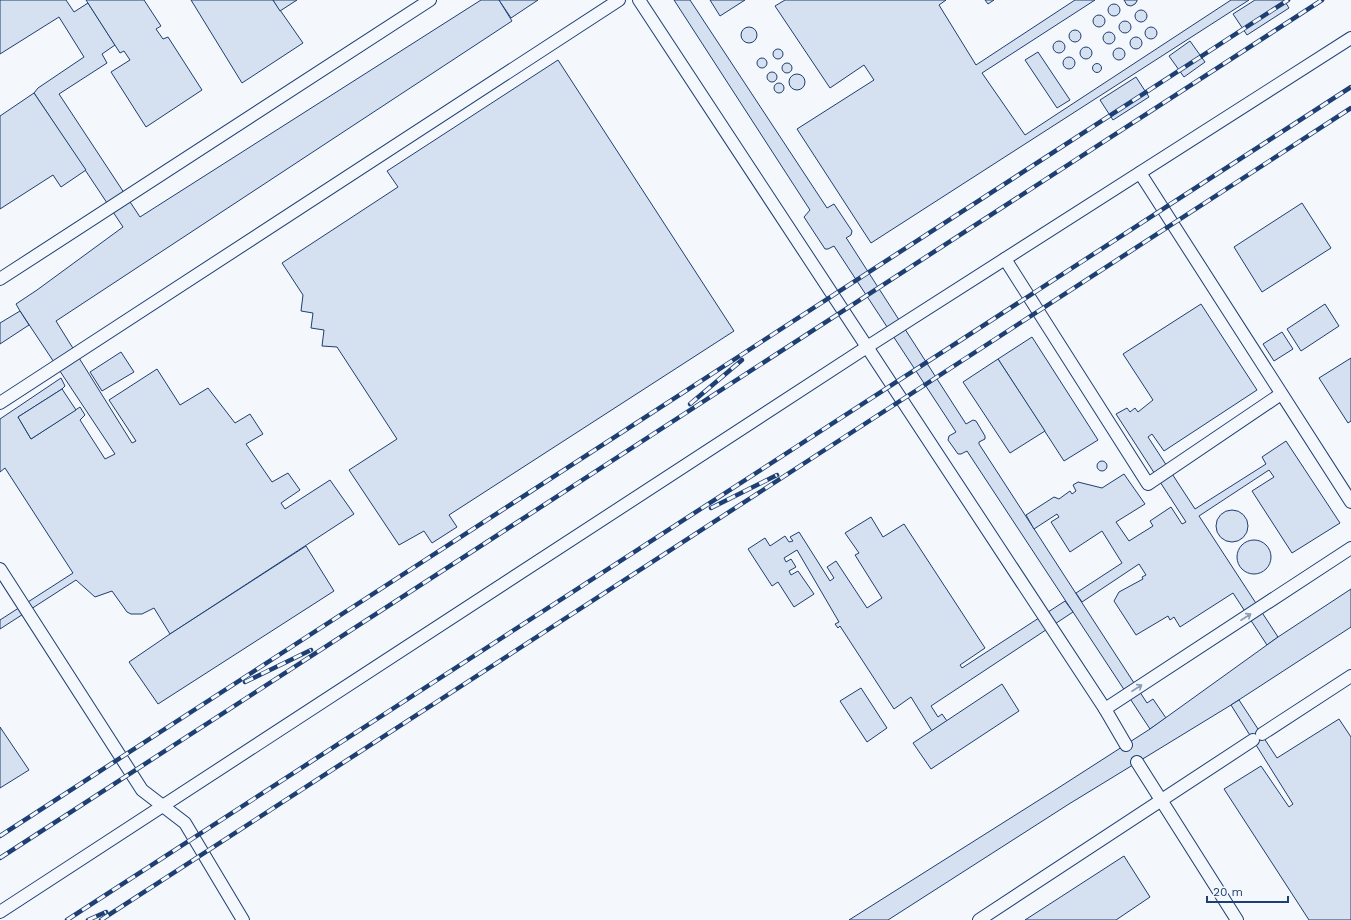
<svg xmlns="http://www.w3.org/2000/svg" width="1351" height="920" viewBox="0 0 1351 920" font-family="'Work Sans',sans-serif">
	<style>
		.building { fill: #d5e0f0; stroke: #1d3f73 }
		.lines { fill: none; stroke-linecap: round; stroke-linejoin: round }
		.lane-casing { stroke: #1d3f73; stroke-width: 14 }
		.lane { stroke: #f4f7fb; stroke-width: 12 }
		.rail-casing { stroke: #1d3f73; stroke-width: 4.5 }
		.rail { stroke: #f4f7fb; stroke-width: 3; stroke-dasharray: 9; stroke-linecap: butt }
		.oneway { stroke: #889bb7 }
	</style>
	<rect width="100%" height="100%" fill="#f4f7fb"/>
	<!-- building -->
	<g class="building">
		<path d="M 0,0 L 66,0 L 74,12 L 88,3 L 115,45 L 102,54 L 107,63 L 59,94 L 140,217 L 481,0 L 499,0 L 512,21 L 56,321 L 132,443 L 136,441 L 109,400 L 157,369 L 180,405 L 208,388 L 235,423 L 250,414 L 263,434 L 246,444 L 272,482 L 288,473 L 300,490 L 281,503 L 285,509 L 330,480 L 354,514 L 170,634 L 154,608 L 142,614 L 131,614 L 127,612 L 112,591 L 95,597 L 76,580 L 0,629 L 0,620 L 73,573 L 5,468 L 0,472 L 0,419 L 61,378 L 65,386 L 62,389 L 18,417 L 31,439 L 80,407 L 85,415 L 80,420 L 105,459 L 115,454 L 20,311 L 16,304 L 37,290 L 123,227 L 34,93 L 38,88 L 84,57 L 59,17 L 0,54 Z"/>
		<path d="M 86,0 L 144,0 L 161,26 L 156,29 L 163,39 L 168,37 L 202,90 L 146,127 L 111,72 L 130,60 L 124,51 L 120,53 Z"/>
		<path d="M 191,0 L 273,0 L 303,43 L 242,83 Z"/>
		<path d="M 273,0 L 297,0 L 280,11 Z"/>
		<path d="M 499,0 L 538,0 L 511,18 Z"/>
		<path d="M 674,0 L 690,0 L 827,208 L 834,204 L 852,231 L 851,235 L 846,238 L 847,239 L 966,424 L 973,420 L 976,421 L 985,436 L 985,439 L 979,442 L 979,444 L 1147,703 L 1153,699 L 1166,718 L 1150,729 L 967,451 L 961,454 L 958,454 L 948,440 L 949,436 L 956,432 L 834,246 L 828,249 L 825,249 L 804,217 L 810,210 Z"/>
		<path d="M 710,0 L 745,0 L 720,16 Z"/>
		<path d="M 785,0 L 946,0 L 939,5 L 976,65 L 1075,0 L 1095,0 L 982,73 L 1025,135 L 1231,0 L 1249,0 L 871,243 L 797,129 L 874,80 L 864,65 L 830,88 L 775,6 Z"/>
		<path d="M 985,0 L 994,0 L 988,4 Z"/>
		<path d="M 1124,0 L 1137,0 L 1137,1 L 1135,4 L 1131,6 L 1127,5 Z"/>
		<path d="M 1255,0 L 1284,0 L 1289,8 L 1247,35 L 1233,14 Z"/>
		<circle cx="1114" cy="10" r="6"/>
		<circle cx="1141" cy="16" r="6"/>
		<circle cx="1099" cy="21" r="6"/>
		<circle cx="1125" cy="27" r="6"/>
		<circle cx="1151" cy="33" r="6"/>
		<circle cx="749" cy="35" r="8"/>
		<circle cx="1075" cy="36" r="6"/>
		<circle cx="1109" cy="38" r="6"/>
		<circle cx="1136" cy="43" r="6"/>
		<circle cx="1059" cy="47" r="6"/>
		<path d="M 1190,41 L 1205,62 L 1184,77 L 1169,56 Z"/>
		<circle cx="1086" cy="53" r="6"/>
		<circle cx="1119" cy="54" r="6"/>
		<circle cx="778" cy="54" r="5"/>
		<path d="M 1038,52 L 1070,100 L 1057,108 L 1025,60 Z"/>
		<circle cx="1069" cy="63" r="6"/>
		<circle cx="762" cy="63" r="5"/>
		<path d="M 558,60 L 734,331 L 449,515 L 457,527 L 432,543 L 424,531 L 399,545 L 349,470 L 397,439 L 337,347 L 322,346 L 324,330 L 311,328 L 313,313 L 301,311 L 303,295 L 282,263 L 398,187 L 387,171 Z"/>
		<circle cx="787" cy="68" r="5"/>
		<circle cx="1097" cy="68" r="4.5"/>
		<circle cx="772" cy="77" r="5"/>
		<circle cx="797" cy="82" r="8"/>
		<path d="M 1136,77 L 1149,97 L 1113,120 L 1100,100 Z"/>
		<circle cx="779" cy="88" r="5"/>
		<path d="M 34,93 L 86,170 L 61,187 L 53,175 L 0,209 L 0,116 Z"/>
		<path d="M 1302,203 L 1331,248 L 1262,292 L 1234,247 Z"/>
		<path d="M 1201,304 L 1257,390 L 1164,451 L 1152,434 L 1148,437 L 1195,509 L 1266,464 L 1262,457 L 1286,441 L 1340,523 L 1292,553 L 1252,491 L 1274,477 L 1269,470 L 1199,516 L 1278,637 L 1267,645 L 1233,593 L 1180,627 L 1174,617 L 1170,620 L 1168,616 L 1136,635 L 1114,601 L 1119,592 L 1143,579 L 1142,577 L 1146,575 L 1139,564 L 1082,602 L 1076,593 L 1122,563 L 1102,531 L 1070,552 L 1051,522 L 1059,517 L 1057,514 L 1034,529 L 1026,515 L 1054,497 L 1059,499 L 1070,491 L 1072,494 L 1076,491 L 1073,485 L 1078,482 L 1102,488 L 1124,474 L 1145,504 L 1116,522 L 1129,541 L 1153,526 L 1150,521 L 1171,507 L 1182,524 L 1186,522 L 1116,414 L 1127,408 L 1130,412 L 1135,408 L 1138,412 L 1153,400 L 1123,354 Z"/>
		<path d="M 1325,304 L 1339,326 L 1301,351 L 1287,329 Z"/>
		<path d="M 20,311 L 29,325 L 0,344 L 0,323 Z"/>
		<path d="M 1282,332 L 1293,349 L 1274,361 L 1263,344 Z"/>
		<path d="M 1032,337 L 1098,440 L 1064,461 L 998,359 Z"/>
		<path d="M 121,352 L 134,372 L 102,391 L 90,372 Z"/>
		<path d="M 1351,358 L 1351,421 L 1348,423 L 1319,378 Z"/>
		<path d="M 998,359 L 1045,431 L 1010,453 L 963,382 Z"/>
		<path d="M 62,389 L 76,410 L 31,439 L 18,417 Z"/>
		<circle cx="1102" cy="466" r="5"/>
		<circle cx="1232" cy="526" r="16"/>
		<path d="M 871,517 L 883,537 L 904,524 L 985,648 L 960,665 L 962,668 L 1065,601 L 1073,612 L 931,706 L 938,717 L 942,714 L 947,721 L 932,731 L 911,697 L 894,709 L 840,626 L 838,628 L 835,624 L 839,622 L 797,550 L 784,558 L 786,562 L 791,559 L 796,567 L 789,571 L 791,575 L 798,571 L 814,594 L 794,607 L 778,582 L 772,586 L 748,549 L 765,538 L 770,546 L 785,536 L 789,542 L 793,541 L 790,537 L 799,532 L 830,581 L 834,578 L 827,567 L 836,561 L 867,608 L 882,598 L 855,555 L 859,553 L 845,533 Z"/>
		<circle cx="1254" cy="557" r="17"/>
		<path d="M 306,546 L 334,591 L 158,704 L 129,662 L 170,634 Z"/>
		<path d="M 1351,589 L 1351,627 L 1231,705 L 1069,804 L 888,920 L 849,920 L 1055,790 L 1150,729 L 1278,637 Z"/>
		<path d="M 1002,684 L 1019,711 L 931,769 L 913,743 Z"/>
		<path d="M 861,688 L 887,728 L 867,742 L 840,701 Z"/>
		<path d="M 1239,700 L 1277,758 L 1339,719 L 1351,737 L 1351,920 L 1309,920 L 1224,789 L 1261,766 L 1289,807 L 1293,804 L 1231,705 Z"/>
		<path d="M 0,727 L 29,770 L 0,788 Z"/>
		<path d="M 1124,856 L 1150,897 L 1116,920 L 1025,920 Z"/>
	</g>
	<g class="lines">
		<!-- lane casing -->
		<g class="lane-casing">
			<g id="lane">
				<path d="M 639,0 L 1105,709 L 1126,745"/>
				<path d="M 1140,173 L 1351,502"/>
				<path d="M 1005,259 L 1148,484 L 1281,394"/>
				<path d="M 0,279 L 430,0"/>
				<path d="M 0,403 L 619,0"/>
				<path d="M 0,569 L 142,790 L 185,823 L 243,920"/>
				<path d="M 1105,709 L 1351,548"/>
				<path d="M 1262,734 L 1351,676"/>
				<path d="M 1137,762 L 1237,920"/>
				<path d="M 0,912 L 867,347 L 1351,38"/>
				<path d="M 979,920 L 1253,740"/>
			</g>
		</g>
		<!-- lane -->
		<use href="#lane" class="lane"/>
		<!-- rail casing -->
		<g class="rail-casing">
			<g id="rail">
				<path d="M 690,404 L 742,360"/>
				<path d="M 711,508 L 777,475"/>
				<path d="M 245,682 L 311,650"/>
				<path d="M 0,836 L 1288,0"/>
				<path d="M 0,858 L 1322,0"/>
				<path d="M 67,920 L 1351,87"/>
				<path d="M 88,920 L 106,912"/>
				<path d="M 101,920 L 1351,108"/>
			</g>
		</g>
		<!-- rail -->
		<use href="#rail" class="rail"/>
	</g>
	<!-- one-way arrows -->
	<defs><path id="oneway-shaft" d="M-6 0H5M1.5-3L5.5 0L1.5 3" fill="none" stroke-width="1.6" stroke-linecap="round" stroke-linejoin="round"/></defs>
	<g class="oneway">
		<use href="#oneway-shaft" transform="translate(1246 617) rotate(-33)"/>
		<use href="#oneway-shaft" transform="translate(1137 688) rotate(-33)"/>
	</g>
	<!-- scale -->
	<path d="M1207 896v6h81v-6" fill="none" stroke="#1d3f73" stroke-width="2"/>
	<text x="1213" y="896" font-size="12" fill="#1d3f73" stroke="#f4f7fb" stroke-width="3" paint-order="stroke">20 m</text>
</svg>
